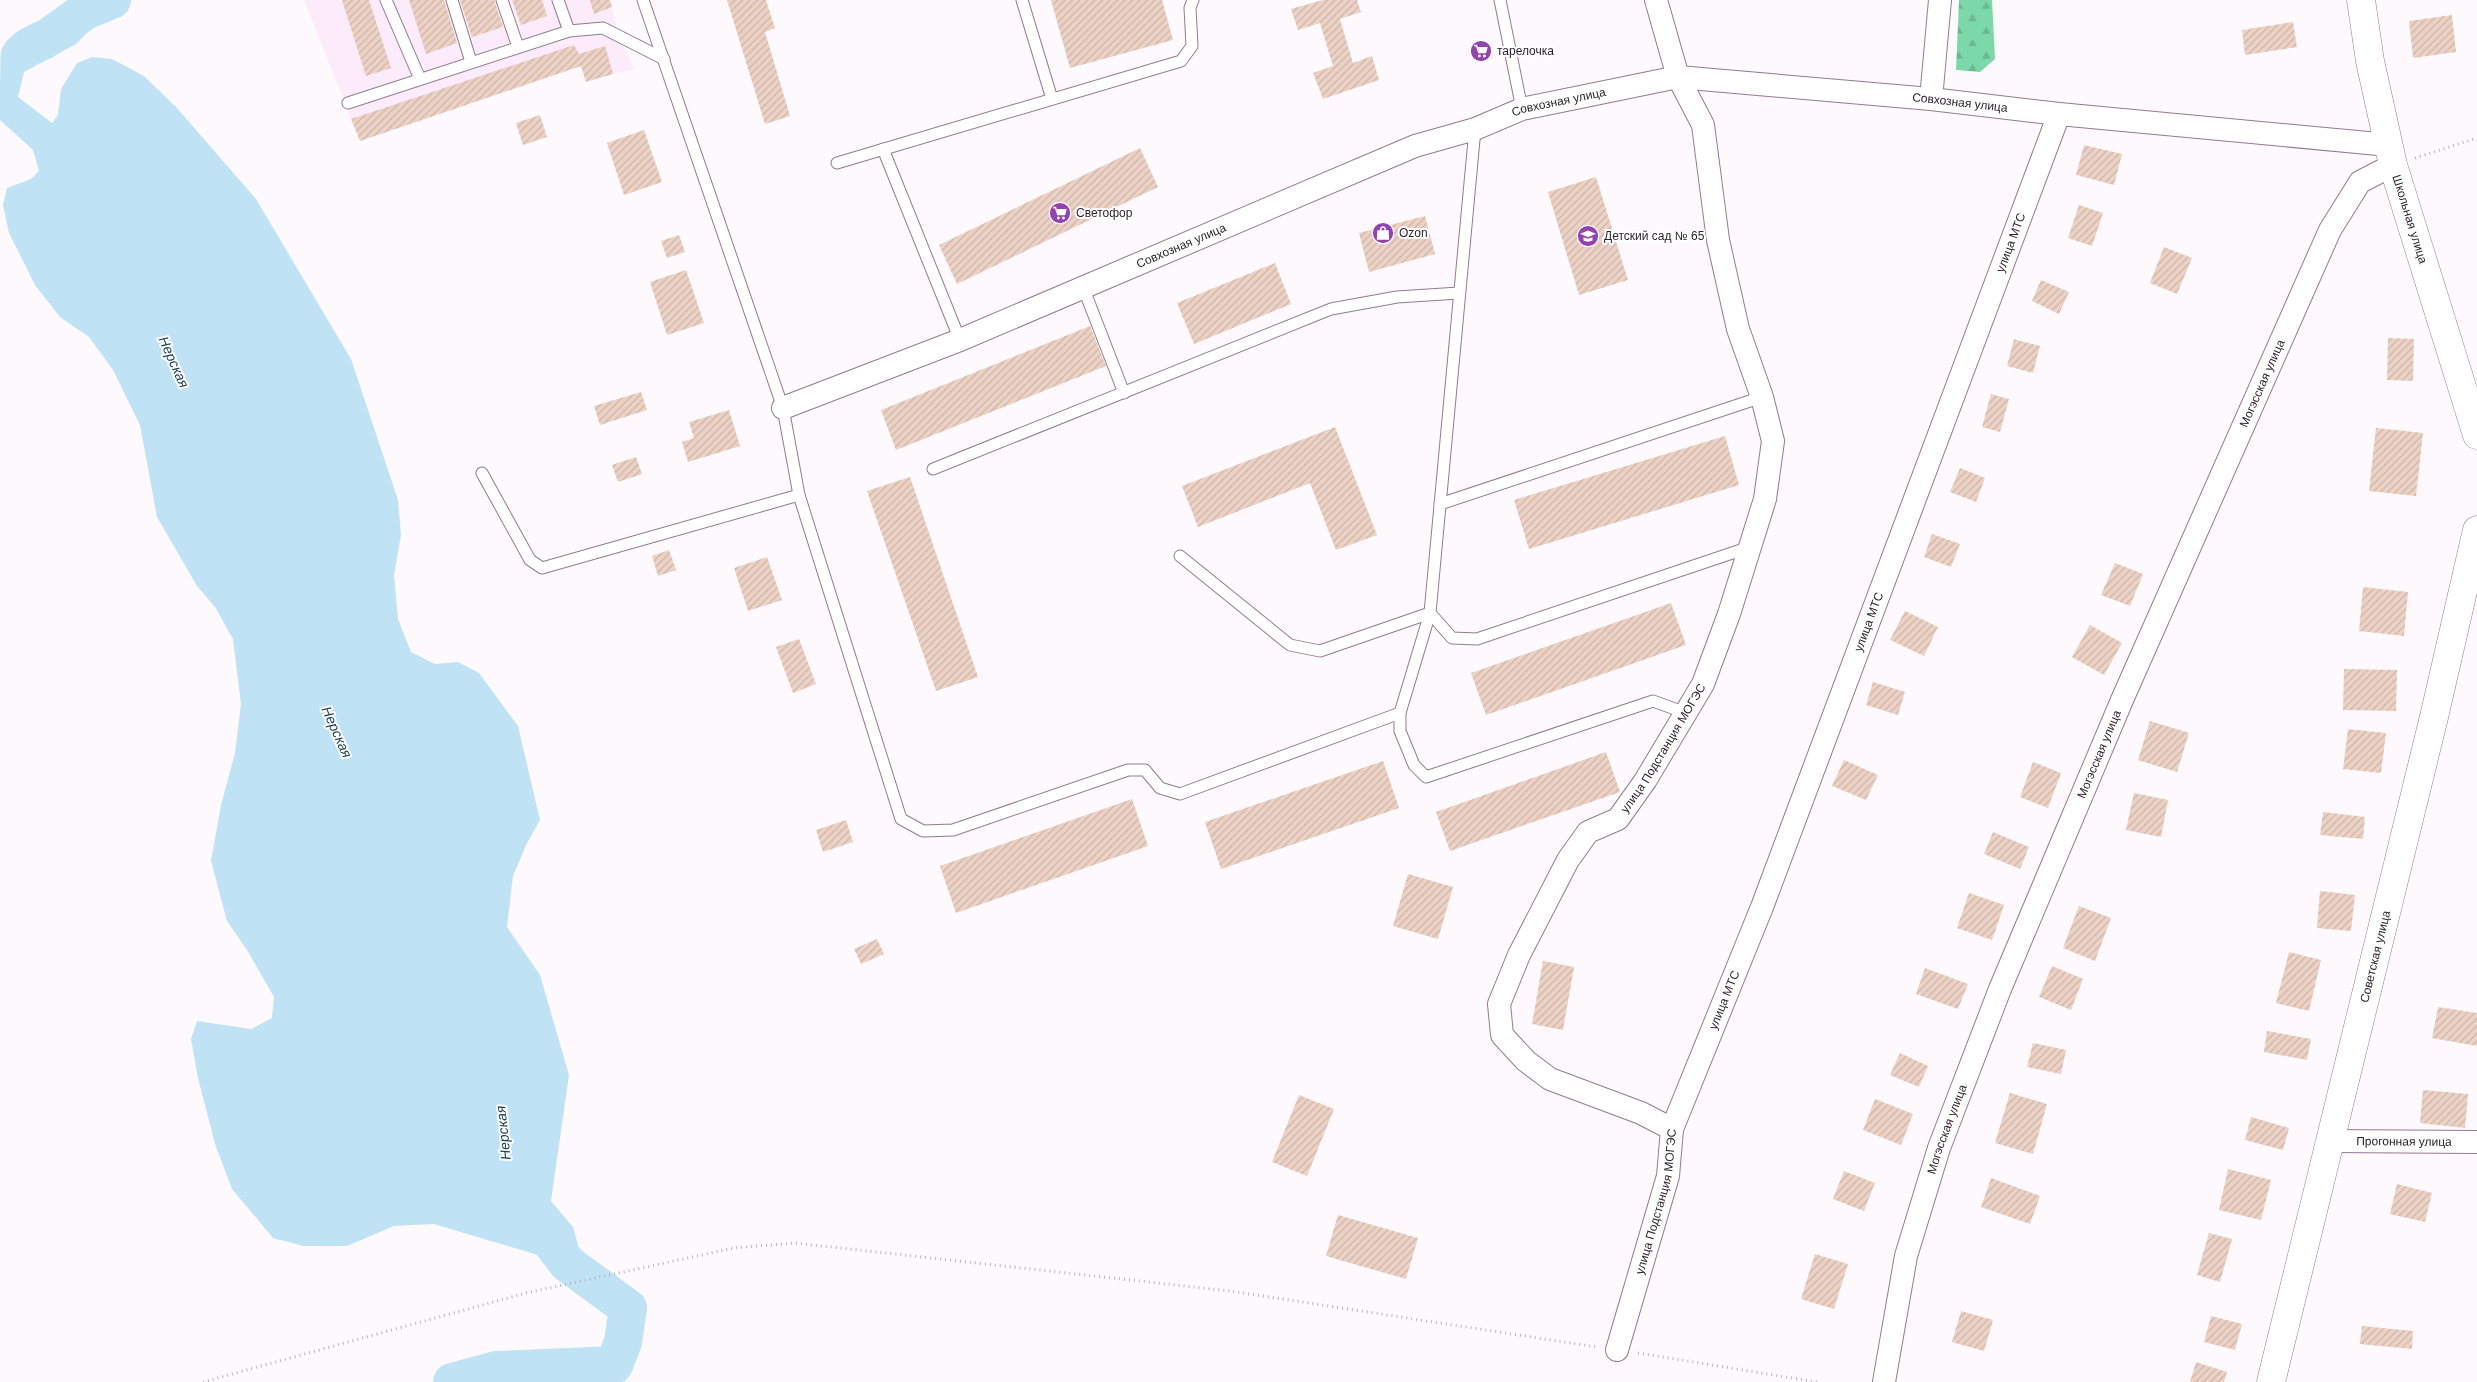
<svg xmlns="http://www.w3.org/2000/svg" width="2477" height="1382" viewBox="0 0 2477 1382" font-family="Helvetica,sans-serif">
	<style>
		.built { fill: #fcebfa }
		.forest { fill: url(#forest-firs) }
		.water { fill: #bfe2f5 }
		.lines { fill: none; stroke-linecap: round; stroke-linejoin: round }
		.river { stroke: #bfe2f5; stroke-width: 38 }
		.building { fill: url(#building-hatch) }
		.service-casing { stroke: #907c8d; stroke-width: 13 }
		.minor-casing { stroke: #907c8d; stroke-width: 24 }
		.tertiary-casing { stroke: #907c8d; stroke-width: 29 }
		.path { stroke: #b9b3b8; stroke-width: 3; stroke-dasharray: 1 4; stroke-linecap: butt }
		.service { stroke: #fff; stroke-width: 11 }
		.minor { stroke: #fff; stroke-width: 22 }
		.tertiary { stroke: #fff; stroke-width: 28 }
		.labels { text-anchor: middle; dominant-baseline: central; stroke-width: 4; stroke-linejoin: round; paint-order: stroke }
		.poi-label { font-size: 12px; fill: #2d242c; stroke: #fff; text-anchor: start }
		.street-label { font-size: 12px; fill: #2d242c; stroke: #fff }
		.water-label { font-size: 14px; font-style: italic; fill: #194256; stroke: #fff }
	</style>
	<defs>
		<pattern id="forest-firs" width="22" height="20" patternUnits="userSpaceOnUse" patternTransform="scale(1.25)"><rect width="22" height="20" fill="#7bd8a8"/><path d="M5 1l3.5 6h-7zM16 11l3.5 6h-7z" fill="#6bb991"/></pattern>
		<pattern id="building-hatch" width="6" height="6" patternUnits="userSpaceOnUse" patternTransform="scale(1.25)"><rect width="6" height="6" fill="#ecd2c4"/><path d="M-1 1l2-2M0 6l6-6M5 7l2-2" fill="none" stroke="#cbb4a9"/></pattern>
	</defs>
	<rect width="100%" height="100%" fill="#fef9fd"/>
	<!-- built -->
	<path class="built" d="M 304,0 L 610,0 L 619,36 L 634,69 L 613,74 L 581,66 L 360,141 Z"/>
	<!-- forest -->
	<path class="forest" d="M 1959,0 L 1992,0 L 1995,59 L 1980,72 L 1956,70 Z"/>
	<!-- water -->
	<path class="water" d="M 75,8 L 85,11 L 92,28 L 76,44 L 24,72 L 18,97 L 52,123 L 58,115 L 61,89 L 77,63 L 92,57 L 112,59 L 144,76 L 177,108 L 256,199 L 351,359 L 398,500 L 401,535 L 394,575 L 398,619 L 411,652 L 435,664 L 458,662 L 479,673 L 518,726 L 540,820 L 526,845 L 513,876 L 507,927 L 540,975 L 569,1075 L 551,1201 L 573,1227 L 578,1245 L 568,1264 L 434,1224 L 394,1226 L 347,1246 L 303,1246 L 273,1238 L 232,1189 L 215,1144 L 198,1078 L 191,1039 L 197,1021 L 251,1029 L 272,1018 L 274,997 L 247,950 L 227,921 L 211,861 L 221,805 L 235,753 L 241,704 L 233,639 L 215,607 L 197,586 L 157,517 L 140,425 L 113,370 L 89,337 L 60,317 L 35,285 L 9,233 L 3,205 L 7,188 L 31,179 L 39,171 L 33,150 L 0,120 C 0,106 0,62 1,51 C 10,26 53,16 75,8 Z"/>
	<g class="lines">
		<!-- river -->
		<g class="river">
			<path d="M 43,41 L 85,11 L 112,0"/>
			<path d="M 452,1382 L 496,1370 L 614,1365 L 623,1342 L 628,1308 L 568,1264 L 536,1223"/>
		</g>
	</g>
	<!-- building -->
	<g class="building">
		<path d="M 342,0 L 369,0 L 391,68 L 366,76 Z"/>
		<path d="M 409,0 L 444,0 L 457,43 L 426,54 Z"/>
		<path d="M 460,0 L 494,0 L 503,27 L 472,37 Z"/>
		<path d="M 512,0 L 542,0 L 547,16 L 521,25 Z"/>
		<path d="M 590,0 L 610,0 L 612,7 L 594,14 Z"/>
		<path d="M 727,0 L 766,0 L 775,28 L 765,32 L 790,116 L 765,124 Z"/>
		<path d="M 1051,0 L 1162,0 L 1173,40 L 1070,68 Z"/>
		<path d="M 1323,0 L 1357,0 L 1361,12 L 1340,19 L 1353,63 L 1372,56 L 1379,80 L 1323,99 L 1313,73 L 1333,66 L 1320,23 L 1298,30 L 1291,9 Z"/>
		<path d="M 2452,15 L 2456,52 L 2413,58 L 2409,21 Z"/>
		<path d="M 2293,22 L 2297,47 L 2245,55 L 2242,30 Z"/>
		<path d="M 574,45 L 579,54 L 605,46 L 613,74 L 586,82 L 581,66 L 360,141 L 351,119 Z"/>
		<path d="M 540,115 L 547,137 L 523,145 L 516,123 Z"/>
		<path d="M 644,130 L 662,182 L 624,195 L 607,143 Z"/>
		<path d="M 2084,145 L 2122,154 L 2114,185 L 2076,175 Z"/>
		<path d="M 1140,148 L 1158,187 L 957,284 L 939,245 Z"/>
		<path d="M 1596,177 L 1628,280 L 1579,295 L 1548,192 Z"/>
		<path d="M 2079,205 L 2103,213 L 2092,246 L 2068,238 Z"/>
		<path d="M 1425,216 L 1435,254 L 1369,272 L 1359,233 Z"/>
		<path d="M 679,235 L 685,252 L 667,258 L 661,241 Z"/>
		<path d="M 2164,247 L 2192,258 L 2177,294 L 2150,283 Z"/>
		<path d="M 1275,263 L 1291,304 L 1194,344 L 1177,303 Z"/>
		<path d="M 686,270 L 704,323 L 667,335 L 650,282 Z"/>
		<path d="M 2041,280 L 2069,292 L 2059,314 L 2032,301 Z"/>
		<path d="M 1090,326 L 1106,366 L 896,450 L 881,410 Z"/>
		<path d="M 2388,338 L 2414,339 L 2413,381 L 2387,380 Z"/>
		<path d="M 2014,339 L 2040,346 L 2033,373 L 2007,366 Z"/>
		<path d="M 641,392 L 647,410 L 600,425 L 594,406 Z"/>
		<path d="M 1991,394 L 2009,399 L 2000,432 L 1982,427 Z"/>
		<path d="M 729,410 L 740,446 L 688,462 L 682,442 L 694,438 L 689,422 Z"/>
		<path d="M 1335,427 L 1377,535 L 1336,550 L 1310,483 L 1198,527 L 1182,486 Z"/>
		<path d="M 2376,428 L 2423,433 L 2416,496 L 2369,491 Z"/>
		<path d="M 1725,436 L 1739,485 L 1529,549 L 1514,500 Z"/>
		<path d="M 636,457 L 642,474 L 618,482 L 612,465 Z"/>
		<path d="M 1960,468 L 1985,478 L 1976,502 L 1950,492 Z"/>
		<path d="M 910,477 L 978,677 L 936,691 L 867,491 Z"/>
		<path d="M 1932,534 L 1960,544 L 1951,567 L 1924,557 Z"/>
		<path d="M 669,550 L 676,570 L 658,576 L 652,556 Z"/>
		<path d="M 767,557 L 782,600 L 748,611 L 734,568 Z"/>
		<path d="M 2115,563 L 2143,574 L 2130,606 L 2101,595 Z"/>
		<path d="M 2363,587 L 2408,592 L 2404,636 L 2359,631 Z"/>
		<path d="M 1671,603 L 1686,645 L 1486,715 L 1471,673 Z"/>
		<path d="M 1905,611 L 1938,627 L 1924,656 L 1890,640 Z"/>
		<path d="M 2090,625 L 2122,643 L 2104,675 L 2072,657 Z"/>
		<path d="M 799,639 L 816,684 L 793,693 L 776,647 Z"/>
		<path d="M 2344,669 L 2397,670 L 2396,711 L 2343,710 Z"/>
		<path d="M 1873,682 L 1905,692 L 1898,715 L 1866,705 Z"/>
		<path d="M 2150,721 L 2189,733 L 2177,772 L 2138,760 Z"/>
		<path d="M 2348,729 L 2386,733 L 2381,773 L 2343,769 Z"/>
		<path d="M 1606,752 L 1620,792 L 1450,851 L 1436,812 Z"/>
		<path d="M 1844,760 L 1878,775 L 1866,800 L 1832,786 Z"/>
		<path d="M 1383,761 L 1399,808 L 1221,869 L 1205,822 Z"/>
		<path d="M 2033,762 L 2061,773 L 2048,808 L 2020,797 Z"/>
		<path d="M 2134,793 L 2168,800 L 2161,837 L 2126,830 Z"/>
		<path d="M 1132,799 L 1148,846 L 956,913 L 940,866 Z"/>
		<path d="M 2323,812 L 2365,817 L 2363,839 L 2320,835 Z"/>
		<path d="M 846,820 L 853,842 L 823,852 L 816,830 Z"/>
		<path d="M 1993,832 L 2029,847 L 2020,869 L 1984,854 Z"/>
		<path d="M 1408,874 L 1453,887 L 1438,939 L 1393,926 Z"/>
		<path d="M 2320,891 L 2355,895 L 2351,931 L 2317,928 Z"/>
		<path d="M 1969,893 L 2004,905 L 1992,940 L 1957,928 Z"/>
		<path d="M 2079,906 L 2111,918 L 2095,961 L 2063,948 Z"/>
		<path d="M 877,939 L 884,954 L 861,964 L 854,949 Z"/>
		<path d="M 2289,952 L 2321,960 L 2309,1011 L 2276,1003 Z"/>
		<path d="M 1543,961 L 1574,967 L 1563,1030 L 1532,1024 Z"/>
		<path d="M 2052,966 L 2083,979 L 2071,1010 L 2039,997 Z"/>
		<path d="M 1925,968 L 1968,984 L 1958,1009 L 1916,994 Z"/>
		<path d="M 2438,1007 L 2477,1013 L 2477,1046 L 2432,1038 Z"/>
		<path d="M 2267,1031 L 2311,1039 L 2307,1060 L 2264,1052 Z"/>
		<path d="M 2033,1043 L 2066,1050 L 2061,1074 L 2027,1067 Z"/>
		<path d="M 1900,1053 L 1928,1066 L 1919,1087 L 1890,1075 Z"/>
		<path d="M 2423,1090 L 2468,1094 L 2465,1128 L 2420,1123 Z"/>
		<path d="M 2010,1093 L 2047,1104 L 2033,1154 L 1995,1143 Z"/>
		<path d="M 1299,1095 L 1334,1109 L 1307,1176 L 1272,1162 Z"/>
		<path d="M 1875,1099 L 1913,1114 L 1901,1145 L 1863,1130 Z"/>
		<path d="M 2251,1117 L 2289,1128 L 2283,1150 L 2245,1140 Z"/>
		<path d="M 2228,1169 L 2271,1180 L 2261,1220 L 2219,1210 Z"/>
		<path d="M 1844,1171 L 1875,1183 L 1864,1211 L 1833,1199 Z"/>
		<path d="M 1991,1178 L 2040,1196 L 2030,1224 L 1981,1207 Z"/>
		<path d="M 2397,1184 L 2432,1193 L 2425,1222 L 2390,1214 Z"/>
		<path d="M 1338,1215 L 1418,1238 L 1406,1279 L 1326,1256 Z"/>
		<path d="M 2209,1233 L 2232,1239 L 2220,1282 L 2197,1275 Z"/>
		<path d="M 1815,1254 L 1848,1264 L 1834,1309 L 1801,1299 Z"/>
		<path d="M 1961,1311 L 1993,1320 L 1984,1351 L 1952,1342 Z"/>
		<path d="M 2211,1316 L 2242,1324 L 2235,1350 L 2204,1342 Z"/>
		<path d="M 2362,1326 L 2413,1331 L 2412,1349 L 2360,1344 Z"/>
		<path d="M 2196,1362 L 2227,1372 L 2224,1382 L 2190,1382 Z"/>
	</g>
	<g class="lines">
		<!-- service casing -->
		<g class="service-casing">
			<g id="service">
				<path d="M 386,0 L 420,79"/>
				<path d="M 452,0 L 471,62"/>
				<path d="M 502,0 L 518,47"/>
				<path d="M 558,0 L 569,31"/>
				<path d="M 643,0 L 783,408 L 799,495 L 901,819 L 923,831 L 953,830 L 1128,770 L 1145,770 L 1160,788 L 1180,794 L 1400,713"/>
				<path d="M 1022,0 L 1052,99"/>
				<path d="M 1500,0 L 1522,109"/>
				<path d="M 348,103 L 569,31 L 603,28 L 664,59"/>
				<path d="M 1475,129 L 1430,613 L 1400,713 L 1400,731 L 1414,765 L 1426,777 L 1653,701 L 1686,713"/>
				<path d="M 883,149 L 960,340"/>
				<path d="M 837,163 L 1181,61 L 1192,46 L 1190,8 L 1193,0"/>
				<path d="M 1083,287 L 1124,393"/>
				<path d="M 933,469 L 1331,309 L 1397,297 L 1459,293"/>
				<path d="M 482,473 L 530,560 L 542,568 L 799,495"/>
				<path d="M 1440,504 L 1762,397"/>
				<path d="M 1180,556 L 1290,645 L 1320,651 L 1430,613 L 1452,638 L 1477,639 L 1750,547"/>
			</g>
		</g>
		<!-- minor casing -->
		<g class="minor-casing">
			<g id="minor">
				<path d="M 1931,99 L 1940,0"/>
				<path id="s1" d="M 783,408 L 960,340 L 1415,146 L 1475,129 L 1522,109 L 1678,77 L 1931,99 L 2059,114 L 2389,145"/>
				<path id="s2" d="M 1672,1129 L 1762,907 L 2059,114"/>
				<path id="s3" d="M 2330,1141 L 2477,1142"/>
				<path id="s4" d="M 1617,1350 L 1668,1176 L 1672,1129 L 1641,1113 L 1550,1079 L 1526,1061 L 1502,1035 L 1499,1004 L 1519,955 L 1568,860 L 1588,832 L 1618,819 L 1645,781 L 1703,684 L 1729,614 L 1765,499 L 1773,441 L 1762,397 L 1738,329 L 1718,240 L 1703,125 L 1678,77 L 1656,0"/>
				<path id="s5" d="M 1884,1382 L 1906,1256 L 1939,1148 L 2000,989 L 2122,700 L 2330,230 L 2360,182 L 2393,165"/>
			</g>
		</g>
		<!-- tertiary casing -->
		<g class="tertiary-casing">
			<g id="tertiary">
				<path id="s6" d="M 2361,0 L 2370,61 L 2393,165 L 2477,435"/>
				<path id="s7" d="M 2271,1382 L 2434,717 L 2477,530"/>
			</g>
		</g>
		<!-- path -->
		<g class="path">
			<path d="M 2415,158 L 2477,138"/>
			<path d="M 1638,1353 L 1817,1382"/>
			<path d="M 203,1382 L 526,1293 L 734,1248 L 795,1243 L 1230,1291 L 1597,1347"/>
		</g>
		<!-- service -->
		<use href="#service" class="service"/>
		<!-- minor -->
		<use href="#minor" class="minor"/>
		<!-- tertiary -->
		<use href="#tertiary" class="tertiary"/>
	</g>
	<!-- icons -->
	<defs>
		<g id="supermarket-disc" transform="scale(1.125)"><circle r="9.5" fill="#9242b1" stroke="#fff"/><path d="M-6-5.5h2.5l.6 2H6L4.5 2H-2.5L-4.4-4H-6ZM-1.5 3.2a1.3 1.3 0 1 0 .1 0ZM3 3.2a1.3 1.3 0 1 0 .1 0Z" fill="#fff"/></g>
		<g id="shop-disc" transform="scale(1.125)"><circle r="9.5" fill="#9242b1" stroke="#fff"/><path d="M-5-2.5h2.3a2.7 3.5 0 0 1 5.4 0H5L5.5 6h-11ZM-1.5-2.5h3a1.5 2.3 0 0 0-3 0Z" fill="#fff"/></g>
		<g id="school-disc" transform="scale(1.125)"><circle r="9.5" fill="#9242b1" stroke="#fff"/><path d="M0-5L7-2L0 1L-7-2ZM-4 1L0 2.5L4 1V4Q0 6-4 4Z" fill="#fff"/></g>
	</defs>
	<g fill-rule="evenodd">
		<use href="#supermarket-disc" x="1481" y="51"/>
		<use href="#supermarket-disc" x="1060" y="213"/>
		<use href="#shop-disc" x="1383" y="233"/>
		<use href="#school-disc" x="1588" y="236"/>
	</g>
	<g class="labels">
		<!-- poi labels -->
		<g class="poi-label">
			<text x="1497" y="51">тарелочка</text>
			<text x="1076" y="213">Светофор</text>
			<text x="1399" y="233">Ozon</text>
			<text x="1604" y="236">Детский сад № 65</text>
		</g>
		<!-- street labels -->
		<g class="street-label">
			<text stroke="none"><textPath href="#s1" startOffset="835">Совхозная улица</textPath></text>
			<text stroke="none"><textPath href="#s1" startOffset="1240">Совхозная улица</textPath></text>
			<text stroke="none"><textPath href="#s6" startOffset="225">Школьная улица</textPath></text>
			<text stroke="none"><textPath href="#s2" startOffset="949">улица МТС</textPath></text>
			<text stroke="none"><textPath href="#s1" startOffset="430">Совхозная улица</textPath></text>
			<text stroke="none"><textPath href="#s5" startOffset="1071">Могэсская улица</textPath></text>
			<text stroke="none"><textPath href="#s2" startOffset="544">улица МТС</textPath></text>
			<text stroke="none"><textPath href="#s4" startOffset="768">улица Подстанция МОГЭС</textPath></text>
			<text stroke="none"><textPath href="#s5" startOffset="666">Могэсская улица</textPath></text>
			<text stroke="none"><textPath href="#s7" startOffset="438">Советская улица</textPath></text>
			<text stroke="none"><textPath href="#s2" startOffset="139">улица МТС</textPath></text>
			<text stroke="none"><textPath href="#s5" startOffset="261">Могэсская улица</textPath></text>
			<text stroke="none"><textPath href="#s3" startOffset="74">Прогонная улица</textPath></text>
			<text stroke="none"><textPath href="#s4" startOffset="154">улица Подстанция МОГЭС</textPath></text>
		</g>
		<!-- water labels -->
		<g class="water-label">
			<text transform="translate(174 362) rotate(66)">Нерская</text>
			<text transform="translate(337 732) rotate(66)">Нерская</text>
			<text transform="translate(503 1133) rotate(-96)">Нерская</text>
		</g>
	</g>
</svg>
